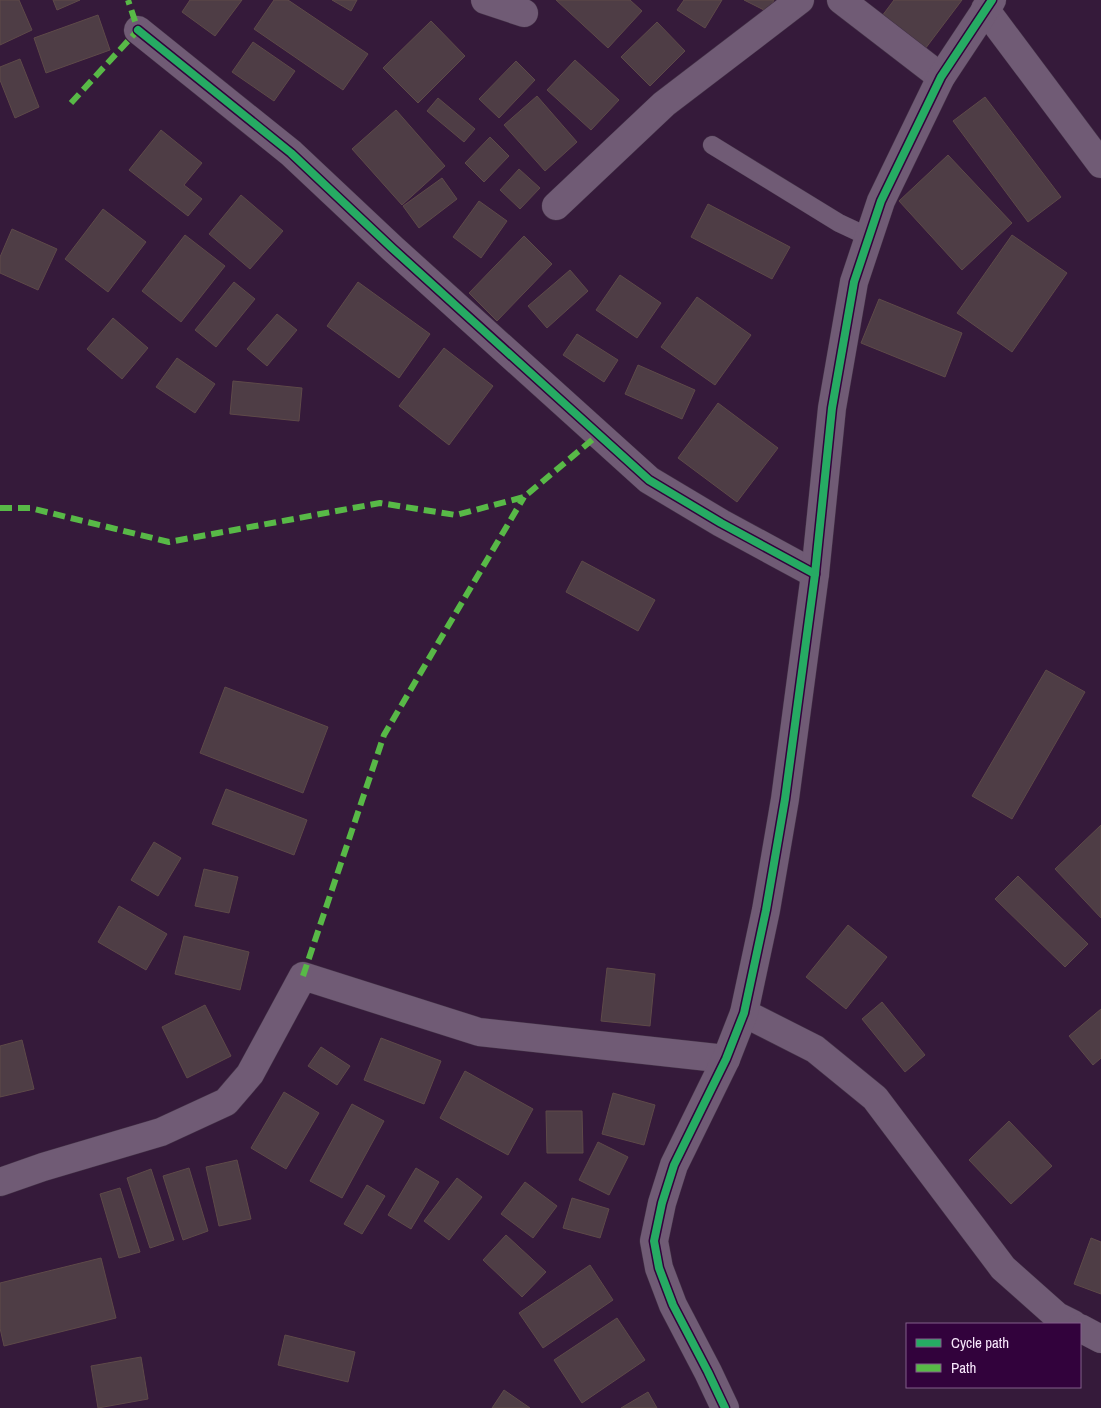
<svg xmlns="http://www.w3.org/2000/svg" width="1101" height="1408" viewBox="0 0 1101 1408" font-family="'Archivo Narrow',sans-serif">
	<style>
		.building { fill: #4e3d45; stroke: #5e4a49 }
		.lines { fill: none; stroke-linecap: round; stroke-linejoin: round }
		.lane-casing { stroke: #433146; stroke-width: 19 }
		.street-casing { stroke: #433146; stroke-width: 29 }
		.lane { stroke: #705b75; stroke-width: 18 }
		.street { stroke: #705b75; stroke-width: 28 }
		.quiet { stroke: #58b947; stroke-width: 6; stroke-dasharray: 12 6; stroke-linecap: butt }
		.cycleway-casing { stroke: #32023c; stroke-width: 11 }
		.cycleway { stroke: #26ab63; stroke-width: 8 }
	</style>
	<rect width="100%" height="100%" fill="#351a3a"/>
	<!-- building -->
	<g class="building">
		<path d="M 0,0 L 19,0 L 32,30 L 0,45 Z"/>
		<path d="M 53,0 L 80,0 L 57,10 Z"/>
		<path d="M 190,0 L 242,0 L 215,36 L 182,12 Z"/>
		<path d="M 274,0 L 288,0 L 368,54 L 343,90 L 254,29 Z"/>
		<path d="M 332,0 L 357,0 L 351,11 Z"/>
		<path d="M 556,0 L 630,0 L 642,11 L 608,48 Z"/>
		<path d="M 684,0 L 722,0 L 705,28 L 677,10 Z"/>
		<path d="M 744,0 L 774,0 L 768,12 Z"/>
		<path d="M 894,0 L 962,0 L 922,53 L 879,20 Z"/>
		<path d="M 98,15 L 110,50 L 46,73 L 34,38 Z"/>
		<path d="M 431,21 L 465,56 L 418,103 L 383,68 Z"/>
		<path d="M 657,22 L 685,51 L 650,86 L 621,57 Z"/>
		<path d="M 253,42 L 295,71 L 274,101 L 232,72 Z"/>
		<path d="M 20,59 L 39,107 L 15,118 L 0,80 L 0,67 Z"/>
		<path d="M 575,60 L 619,100 L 591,130 L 547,90 Z"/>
		<path d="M 516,61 L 535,80 L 499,118 L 479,99 Z"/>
		<path d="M 537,96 L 577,142 L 545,171 L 504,125 Z"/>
		<path d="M 985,97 L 1061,197 L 1028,222 L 953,121 Z"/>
		<path d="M 438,98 L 475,129 L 464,142 L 427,111 Z"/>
		<path d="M 396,110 L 445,166 L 402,205 L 352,149 Z"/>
		<path d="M 161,130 L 202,163 L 184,185 L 202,199 L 188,216 L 129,170 Z"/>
		<path d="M 490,137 L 509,156 L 484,182 L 465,163 Z"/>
		<path d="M 948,155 L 1012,223 L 962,270 L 899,201 Z"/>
		<path d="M 519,169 L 540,188 L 520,209 L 500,190 Z"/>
		<path d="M 442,178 L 457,199 L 419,228 L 403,206 Z"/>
		<path d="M 241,195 L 283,231 L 250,269 L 209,234 Z"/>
		<path d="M 479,201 L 507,221 L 481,258 L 453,237 Z"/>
		<path d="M 708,204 L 790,247 L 772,279 L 691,237 Z"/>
		<path d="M 103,209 L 146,242 L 108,292 L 65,259 Z"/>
		<path d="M 12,229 L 57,249 L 38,290 L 0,273 L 0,257 Z"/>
		<path d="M 185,235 L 225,266 L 181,322 L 142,291 Z"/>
		<path d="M 1012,235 L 1067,273 L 1012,352 L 957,313 Z"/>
		<path d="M 524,236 L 552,264 L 497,321 L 469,293 Z"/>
		<path d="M 570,270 L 588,291 L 547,328 L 528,306 Z"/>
		<path d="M 620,275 L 661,303 L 637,338 L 596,310 Z"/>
		<path d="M 234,282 L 255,299 L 216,347 L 195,330 Z"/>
		<path d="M 358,282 L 430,334 L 399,378 L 327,326 Z"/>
		<path d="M 697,297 L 751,335 L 715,385 L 661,347 Z"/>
		<path d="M 879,299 L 962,333 L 945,377 L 861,343 Z"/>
		<path d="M 277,314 L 297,330 L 267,366 L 247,349 Z"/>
		<path d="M 113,318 L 148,348 L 122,379 L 87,349 Z"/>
		<path d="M 577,334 L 618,360 L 604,382 L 563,355 Z"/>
		<path d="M 444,348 L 493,386 L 449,445 L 399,406 Z"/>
		<path d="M 177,358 L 215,384 L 195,413 L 156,387 Z"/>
		<path d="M 638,365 L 695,390 L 682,419 L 625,394 Z"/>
		<path d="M 233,381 L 302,388 L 299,421 L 230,414 Z"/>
		<path d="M 718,403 L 778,448 L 737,502 L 678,458 Z"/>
		<path d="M 582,561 L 655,600 L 638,631 L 566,592 Z"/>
		<path d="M 1046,670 L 1085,692 L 1012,819 L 972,796 Z"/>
		<path d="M 225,687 L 328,727 L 303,793 L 200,753 Z"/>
		<path d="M 226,789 L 307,820 L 294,855 L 212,824 Z"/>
		<path d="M 1101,825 L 1101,918 L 1055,869 Z"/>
		<path d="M 154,842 L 181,858 L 158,896 L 131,880 Z"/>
		<path d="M 204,869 L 238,877 L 229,913 L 195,906 Z"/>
		<path d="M 1018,876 L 1088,944 L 1065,967 L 995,899 Z"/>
		<path d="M 119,906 L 167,934 L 146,970 L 98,942 Z"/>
		<path d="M 848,925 L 887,957 L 846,1009 L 806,977 Z"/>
		<path d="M 184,936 L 249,952 L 240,990 L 175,974 Z"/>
		<path d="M 607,968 L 655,974 L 650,1026 L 601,1021 Z"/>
		<path d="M 882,1002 L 925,1055 L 905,1072 L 862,1019 Z"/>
		<path d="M 205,1005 L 231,1056 L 187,1078 L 162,1027 Z"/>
		<path d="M 1101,1009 L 1101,1058 L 1093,1065 L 1069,1036 Z"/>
		<path d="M 381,1038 L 441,1061 L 424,1104 L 364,1080 Z"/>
		<path d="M 22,1040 L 34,1089 L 0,1097 L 0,1046 Z"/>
		<path d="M 321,1047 L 350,1066 L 337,1085 L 308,1066 Z"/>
		<path d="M 465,1071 L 533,1109 L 508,1155 L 440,1118 Z"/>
		<path d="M 284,1092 L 319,1113 L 286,1169 L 251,1148 Z"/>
		<path d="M 613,1093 L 655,1105 L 644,1145 L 602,1134 Z"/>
		<path d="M 352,1104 L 384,1121 L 342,1198 L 310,1181 Z"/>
		<path d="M 546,1111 L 582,1111 L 583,1153 L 547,1153 Z"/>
		<path d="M 1009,1121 L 1052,1166 L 1011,1204 L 969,1160 Z"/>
		<path d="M 598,1142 L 628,1157 L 609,1195 L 579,1180 Z"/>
		<path d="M 237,1160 L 251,1219 L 219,1226 L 206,1167 Z"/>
		<path d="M 189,1168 L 208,1231 L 183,1240 L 163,1176 Z"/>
		<path d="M 416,1168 L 439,1182 L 411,1229 L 388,1215 Z"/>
		<path d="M 151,1169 L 174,1240 L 150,1248 L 127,1178 Z"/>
		<path d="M 457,1178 L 482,1197 L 449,1240 L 424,1221 Z"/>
		<path d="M 525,1182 L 557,1206 L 533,1238 L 501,1214 Z"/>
		<path d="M 367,1185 L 385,1196 L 362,1234 L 344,1224 Z"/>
		<path d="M 120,1188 L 140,1252 L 119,1258 L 100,1194 Z"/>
		<path d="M 572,1198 L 609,1209 L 600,1238 L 563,1228 Z"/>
		<path d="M 506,1235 L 546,1272 L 522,1297 L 483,1260 Z"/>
		<path d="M 1091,1238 L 1101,1242 L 1101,1294 L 1074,1284 Z"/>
		<path d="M 101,1258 L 116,1318 L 4,1346 L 0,1328 L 0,1283 Z"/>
		<path d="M 590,1265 L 613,1300 L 543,1348 L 519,1313 Z"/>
		<path d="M 617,1318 L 645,1360 L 582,1403 L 554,1360 Z"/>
		<path d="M 285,1335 L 355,1352 L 348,1382 L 278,1365 Z"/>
		<path d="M 141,1357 L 148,1399 L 98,1408 L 91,1366 Z"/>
		<path d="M 504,1390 L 530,1408 L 492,1408 Z"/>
		<path d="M 648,1392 L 657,1408 L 621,1408 Z"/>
	</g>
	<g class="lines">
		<!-- lane casing -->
		<g class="lane-casing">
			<path id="lane" d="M 712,145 L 839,223 L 869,237"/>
		</g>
		<!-- street casing -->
		<g class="street-casing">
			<g id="street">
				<path d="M 485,0 L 524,13"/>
				<path d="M 841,0 L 941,77"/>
				<path d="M 985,9 L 1101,164"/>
				<path d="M 138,30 L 291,153 L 392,248 L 649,480 L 721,523 L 815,574"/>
				<path d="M 556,206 L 664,104 L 800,0"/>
				<path d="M 744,1013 L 815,1049 L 875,1098 L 1003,1268 L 1057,1316 L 1073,1324"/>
				<path d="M 0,1182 L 43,1167 L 161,1132 L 226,1102 L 250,1074 L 303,976 L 479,1032 L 726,1059"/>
				<path d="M 1080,1328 L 1101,1339"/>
				<path d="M 725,1408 L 708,1372 L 673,1305 L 659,1268 L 654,1241 L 662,1203 L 674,1165 L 726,1059 L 744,1013 L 766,910 L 785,799 L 815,574 L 832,408 L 854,282 L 881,201 L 941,77 L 992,0"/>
			</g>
		</g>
		<!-- lane -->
		<use href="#lane" class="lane"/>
		<!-- street -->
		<use href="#street" class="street"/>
		<!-- quiet -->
		<g class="quiet">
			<path d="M 71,103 L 138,30 L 128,0"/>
			<path d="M 0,508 L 30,508 L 169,542 L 380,503 L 456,515 L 524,497 L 598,435"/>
			<path d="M 303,976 L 384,735 L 524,497"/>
		</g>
		<!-- cycleway casing -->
		<g class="cycleway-casing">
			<g id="cycleway">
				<path d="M 138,30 L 291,153 L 392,248 L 649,480 L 721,523 L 815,574"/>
				<path d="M 725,1408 L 708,1372 L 673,1305 L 659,1268 L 654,1241 L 662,1203 L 674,1165 L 726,1059 L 744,1013 L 766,910 L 785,799 L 815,574 L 832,408 L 854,282 L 881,201 L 941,77 L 992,0"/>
			</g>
		</g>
		<!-- cycleway -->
		<use href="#cycleway" class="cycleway"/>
	</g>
	<!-- legend -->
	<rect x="906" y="1323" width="175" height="65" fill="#32023c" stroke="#815e89"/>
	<rect x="916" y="1339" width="25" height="8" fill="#26ab63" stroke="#815e89"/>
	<text x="951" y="1348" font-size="15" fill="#f8e8fc">Cycle path</text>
	<rect x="916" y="1364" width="25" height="8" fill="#58b947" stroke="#815e89"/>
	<text x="951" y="1373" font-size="15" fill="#f8e8fc">Path</text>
</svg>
